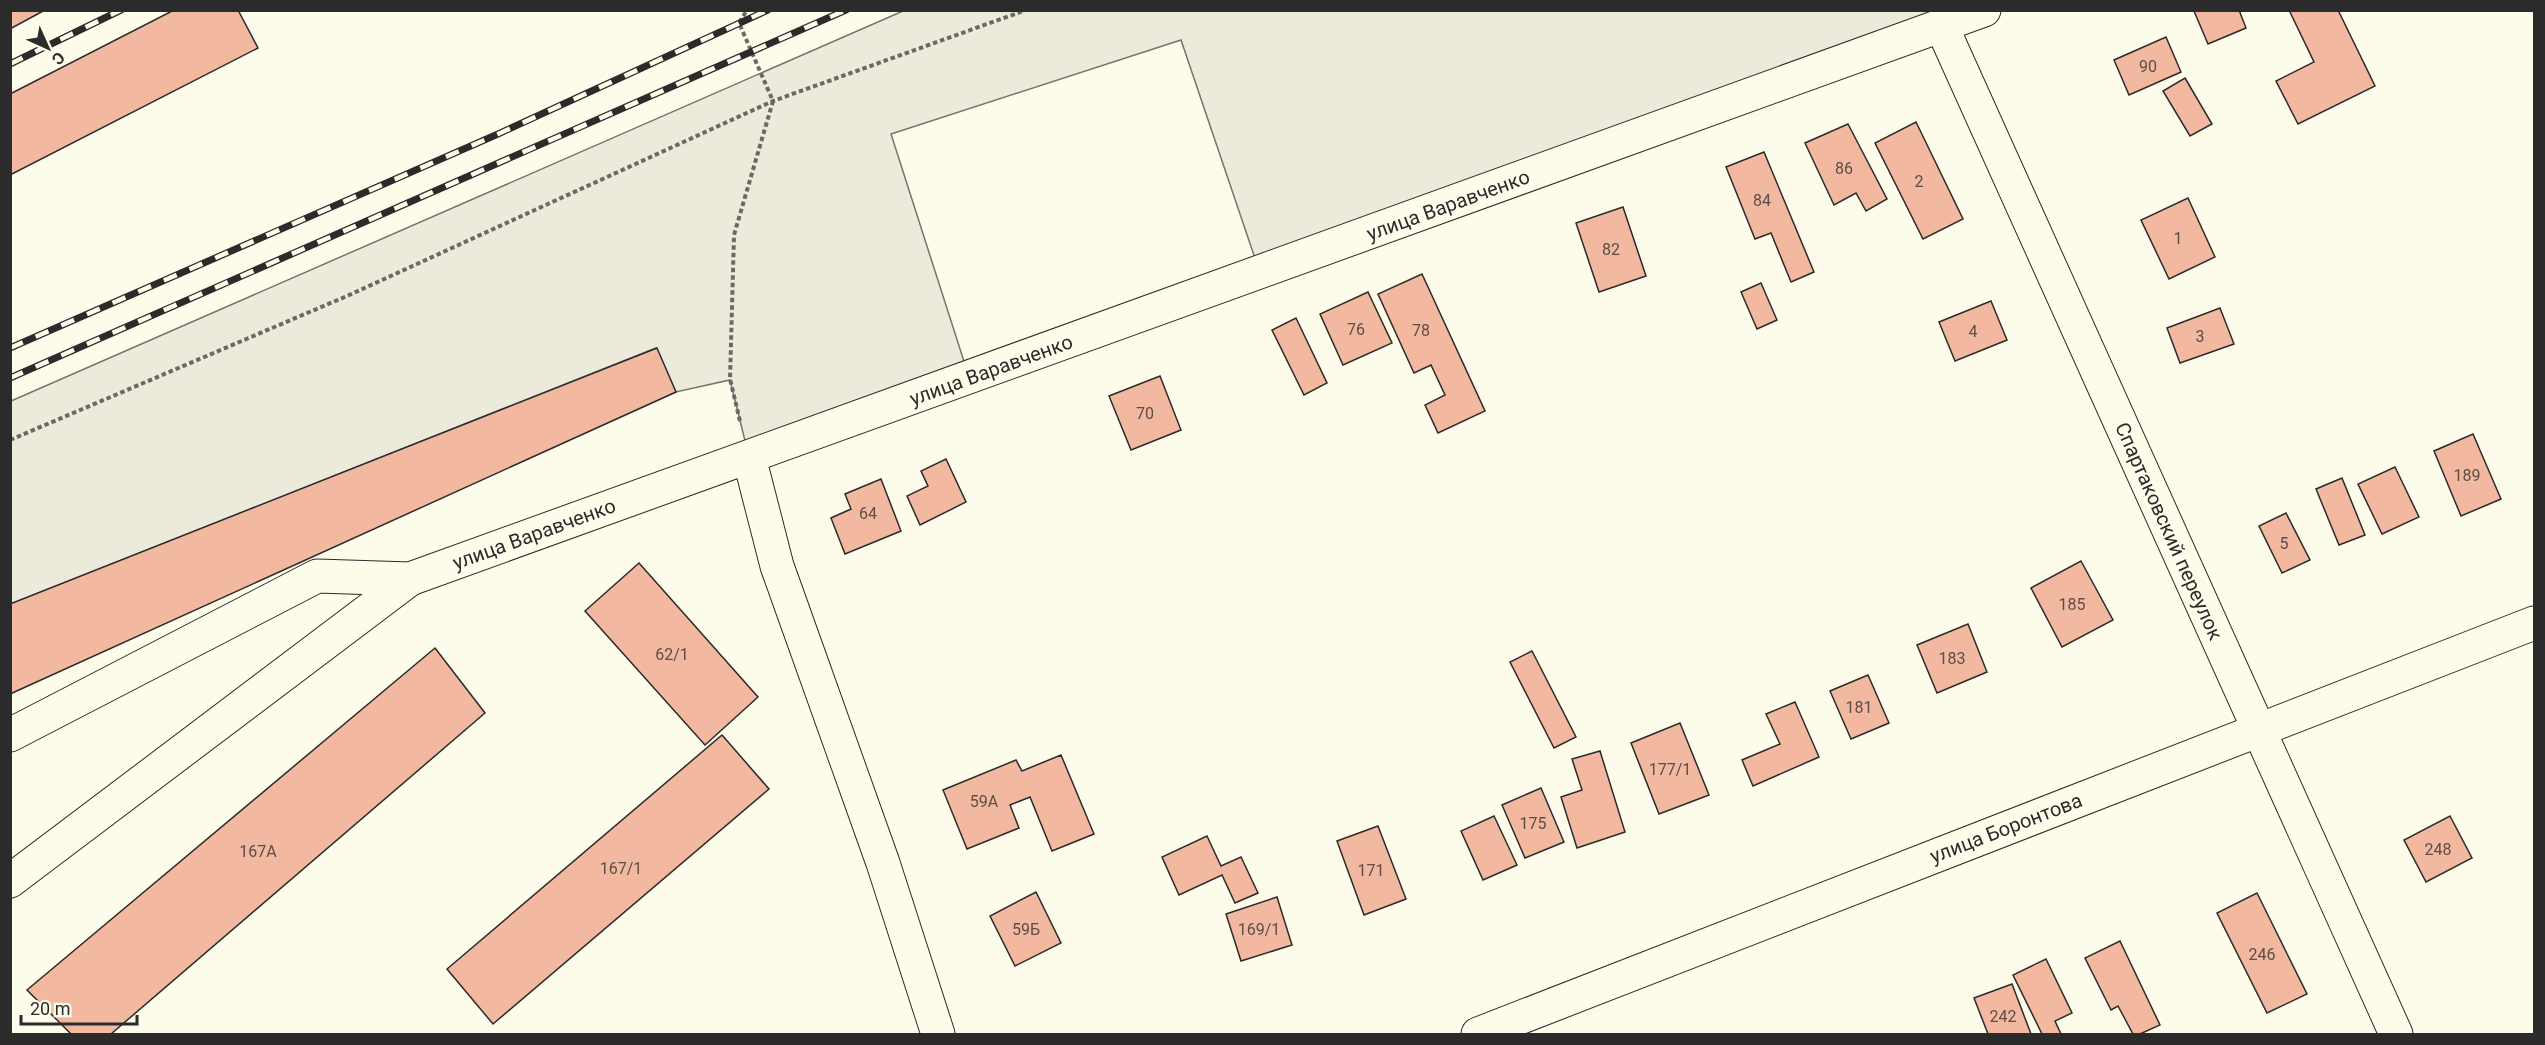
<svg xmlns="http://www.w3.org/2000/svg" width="2545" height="1045" viewBox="0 0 2545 1045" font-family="Roboto,sans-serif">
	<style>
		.green { fill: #ecebdb; stroke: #74746e; stroke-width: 1.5 }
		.building { fill: #f2b8a0; stroke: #2b2b2b; stroke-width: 1.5 }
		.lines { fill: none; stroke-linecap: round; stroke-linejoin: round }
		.minor-casing { stroke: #2b2b2b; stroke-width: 35 }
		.path { stroke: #6a6964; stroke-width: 4; stroke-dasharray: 4.5 3; stroke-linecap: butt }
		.minor { stroke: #fdfbea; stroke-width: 33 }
		.rail-casing { stroke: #2b2b2b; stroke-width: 7 }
		.rail { stroke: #fdfbea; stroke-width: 4.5; stroke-dasharray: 14; stroke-linecap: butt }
		.labels { text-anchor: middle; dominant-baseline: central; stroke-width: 4.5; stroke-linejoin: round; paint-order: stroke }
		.number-label { font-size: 16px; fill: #5d4e48 }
		.street-label { font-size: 20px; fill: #2b2b2b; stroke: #fdfbea }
	</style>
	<rect width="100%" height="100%" fill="#fdfbea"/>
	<!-- green -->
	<path class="green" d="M 903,11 L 1943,11 L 1260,273 L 1181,40 L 891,134 L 969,377 L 749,457 L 730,380 L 676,392 L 656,348 L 11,604 L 11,401 Z"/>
	<!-- building -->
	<g class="building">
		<path d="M 10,10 L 45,10 L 10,29 Z"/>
		<path d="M 174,10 L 238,10 L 258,48 L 10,175 L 10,94 Z"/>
		<path d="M 2239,10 L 2246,28 L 2208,44 L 2194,11 Z"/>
		<path d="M 2289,10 L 2338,10 L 2375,86 L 2298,124 L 2276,81 L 2314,62 Z"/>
		<path d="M 2166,37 L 2181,72 L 2129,95 L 2114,60 Z"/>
		<path d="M 2185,78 L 2212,124 L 2190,136 L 2163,91 Z"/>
		<path d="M 1916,122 L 1963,219 L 1923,239 L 1875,143 Z"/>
		<path d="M 1848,124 L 1887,199 L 1866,211 L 1856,193 L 1834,205 L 1805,143 Z"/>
		<path d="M 1764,152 L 1814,272 L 1791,282 L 1771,233 L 1755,239 L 1726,167 Z"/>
		<path d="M 2188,198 L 2215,257 L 2169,279 L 2141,220 Z"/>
		<path d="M 1623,207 L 1646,276 L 1599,292 L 1576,223 Z"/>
		<path d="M 1422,274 L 1485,411 L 1438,433 L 1425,405 L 1445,395 L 1431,365 L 1414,373 L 1378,294 Z"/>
		<path d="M 1761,283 L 1777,320 L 1757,329 L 1741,292 Z"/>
		<path d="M 1368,292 L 1392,343 L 1343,365 L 1320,314 Z"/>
		<path d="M 1991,301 L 2007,340 L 1955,361 L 1939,322 Z"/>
		<path d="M 2220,308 L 2234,344 L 2180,363 L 2167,328 Z"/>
		<path d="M 1296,318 L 1327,383 L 1304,395 L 1272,330 Z"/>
		<path d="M 657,348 L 676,392 L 10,694 L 10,604 Z"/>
		<path d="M 1160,376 L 1181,430 L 1131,450 L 1109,396 Z"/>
		<path d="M 2473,434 L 2501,499 L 2461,516 L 2434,451 Z"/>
		<path d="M 946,459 L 966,502 L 920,525 L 907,496 L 928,486 L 921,471 Z"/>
		<path d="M 2395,467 L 2419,517 L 2382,534 L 2358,484 Z"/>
		<path d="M 2342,478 L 2365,535 L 2339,545 L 2316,489 Z"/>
		<path d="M 881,479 L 901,531 L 845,554 L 831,518 L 851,509 L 845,494 Z"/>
		<path d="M 2286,513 L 2310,560 L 2282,573 L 2259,526 Z"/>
		<path d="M 2081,561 L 2113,620 L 2062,647 L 2031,588 Z"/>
		<path d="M 639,563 L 758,697 L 705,745 L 585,611 Z"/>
		<path d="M 1968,624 L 1987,672 L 1937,693 L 1917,645 Z"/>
		<path d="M 435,648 L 485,713 L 111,1034 L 71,1034 L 27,990 Z"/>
		<path d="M 1532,651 L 1576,737 L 1554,748 L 1510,662 Z"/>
		<path d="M 1868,675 L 1889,723 L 1851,739 L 1830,691 Z"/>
		<path d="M 1795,702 L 1819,757 L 1753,786 L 1742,760 L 1780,744 L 1766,714 Z"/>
		<path d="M 1680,723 L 1709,795 L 1659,814 L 1631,743 Z"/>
		<path d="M 722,735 L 769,789 L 493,1024 L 447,969 Z"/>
		<path d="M 1600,751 L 1625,832 L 1577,848 L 1561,797 L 1582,790 L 1572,759 Z"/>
		<path d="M 1061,755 L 1094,834 L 1052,851 L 1030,797 L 1010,805 L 1019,828 L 967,849 L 943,790 L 1016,760 L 1022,771 Z"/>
		<path d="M 1541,788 L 1564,842 L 1525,858 L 1502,805 Z"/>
		<path d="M 1494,816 L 1517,865 L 1483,880 L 1461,831 Z"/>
		<path d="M 2450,816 L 2472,858 L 2426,882 L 2404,840 Z"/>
		<path d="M 1378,826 L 1406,899 L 1364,915 L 1337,841 Z"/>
		<path d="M 1207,836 L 1221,866 L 1241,857 L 1258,893 L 1235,903 L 1222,875 L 1179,895 L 1162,857 Z"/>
		<path d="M 1036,892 L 1061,943 L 1015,966 L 990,916 Z"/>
		<path d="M 2257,893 L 2307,994 L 2267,1013 L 2217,913 Z"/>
		<path d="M 1277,897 L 1292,945 L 1241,961 L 1226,914 Z"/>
		<path d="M 2120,941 L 2160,1025 L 2140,1034 L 2133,1034 L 2118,1006 L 2111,1010 L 2085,958 Z"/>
		<path d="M 2046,959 L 2072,1013 L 2055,1021 L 2061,1034 L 2042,1034 L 2013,975 Z"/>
		<path d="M 2012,984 L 2031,1034 L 1988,1034 L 1974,998 Z"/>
	</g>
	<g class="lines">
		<!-- minor casing -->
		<g class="minor-casing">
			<g id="minor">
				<path d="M 1942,27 L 2396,1034"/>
				<path d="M 749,457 L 777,566 L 883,863 L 938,1034"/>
				<path d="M 10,735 L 317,576 L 410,579 L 1984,10"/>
				<path d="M 10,881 L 410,579"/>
				<path d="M 1478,1034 L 2534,623"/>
			</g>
		</g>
		<!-- path -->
		<g class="path">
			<path d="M 740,421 L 730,379 L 734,235 L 773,101 L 739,23 L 747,10"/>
			<path d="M 10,440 L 347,296 L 773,101 L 1026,10"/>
		</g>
		<!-- minor -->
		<use href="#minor" class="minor"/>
		<!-- rail casing -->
		<g class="rail-casing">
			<g id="rail">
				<path d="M 10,64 L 121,10"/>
				<path d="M 10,348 L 498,134 L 768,10"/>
				<path d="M 10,378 L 846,10"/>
			</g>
		</g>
		<!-- rail -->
		<use href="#rail" class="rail"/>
	</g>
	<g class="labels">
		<!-- number labels -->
		<g class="number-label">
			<text x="2148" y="66">90</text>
			<text x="1844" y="168">86</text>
			<text x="1919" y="181">2</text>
			<text x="1762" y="200">84</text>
			<text x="2178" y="238">1</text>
			<text x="1611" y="249">82</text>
			<text x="1356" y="329">76</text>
			<text x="1421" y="330">78</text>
			<text x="1973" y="331">4</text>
			<text x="2200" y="336">3</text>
			<text x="1145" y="413">70</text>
			<text x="2467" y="475">189</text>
			<text x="868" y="513">64</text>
			<text x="2284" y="543">5</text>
			<text x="2072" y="604">185</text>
			<text x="672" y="654">62/1</text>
			<text x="1952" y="658">183</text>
			<text x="1859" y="707">181</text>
			<text x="1670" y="769">177/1</text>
			<text x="984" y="801">59А</text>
			<text x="1533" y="823">175</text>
			<text x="2438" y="849">248</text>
			<text x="258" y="851">167А</text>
			<text x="621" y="868">167/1</text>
			<text x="1371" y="870">171</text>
			<text x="1026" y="929">59Б</text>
			<text x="1259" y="929">169/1</text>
			<text x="2262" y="954">246</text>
			<text x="2003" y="1016">242</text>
		</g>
		<!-- street labels -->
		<g class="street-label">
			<text transform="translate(1448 205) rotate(-20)">улица Варавченко</text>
			<text transform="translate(991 370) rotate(-20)">улица Варавченко</text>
			<text transform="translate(2169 531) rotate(66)">Спартаковский переулок</text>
			<text transform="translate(534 534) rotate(-20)">улица Варавченко</text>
			<text transform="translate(2006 828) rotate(-21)">улица Боронтова</text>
		</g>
	</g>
	<!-- border -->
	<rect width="2545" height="1045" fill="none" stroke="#2b2b2b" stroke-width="24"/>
	<!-- north arrow -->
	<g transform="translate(48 48) rotate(135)" stroke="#fdfbea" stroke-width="4.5" paint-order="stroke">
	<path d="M0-4.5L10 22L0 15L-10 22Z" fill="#2b2b2b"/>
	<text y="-9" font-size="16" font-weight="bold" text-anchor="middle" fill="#2b2b2b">С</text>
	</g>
	<!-- scale -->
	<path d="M21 1015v9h116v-9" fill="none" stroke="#2b2b2b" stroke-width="3"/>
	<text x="30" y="1015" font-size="18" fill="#2b2b2b" stroke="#fdfbea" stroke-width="4.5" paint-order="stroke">20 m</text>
</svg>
